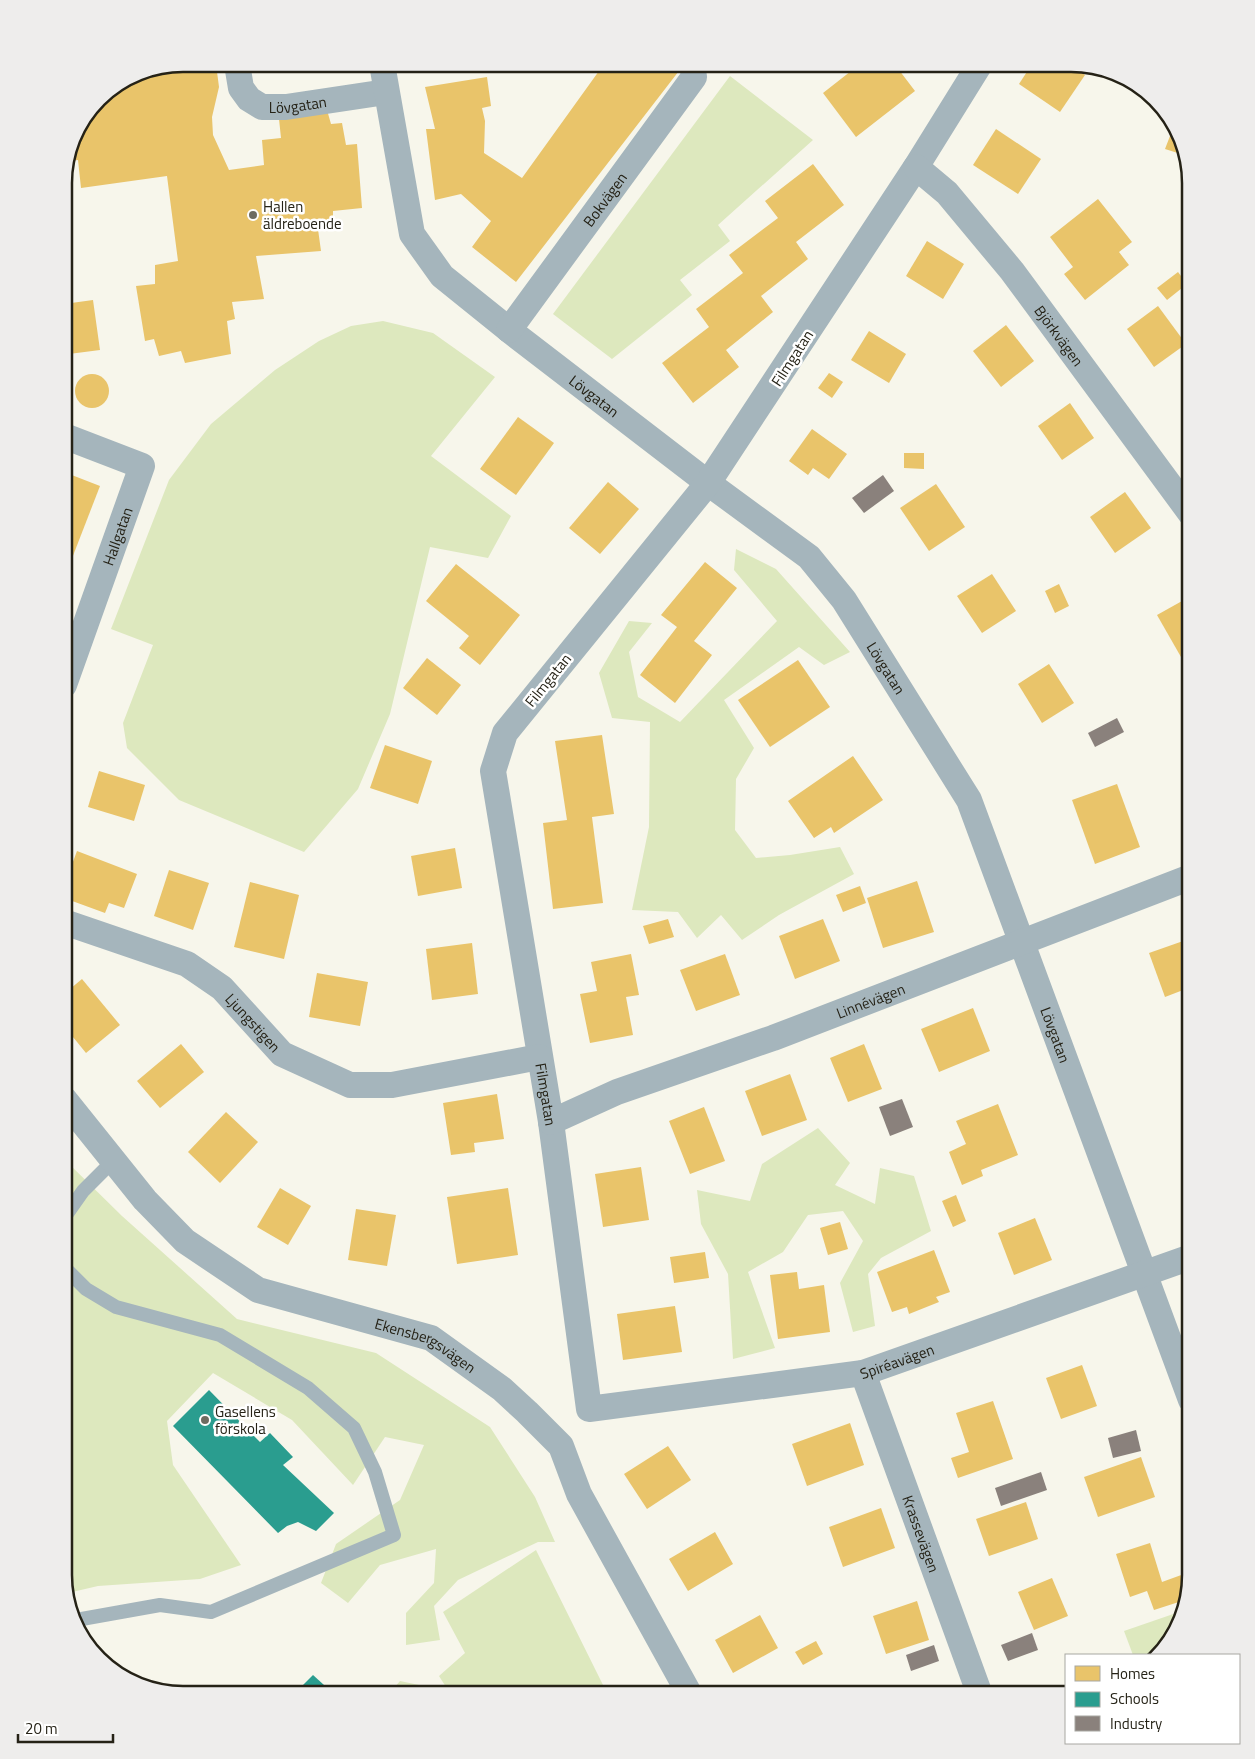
<svg xmlns="http://www.w3.org/2000/svg" width="1255" height="1759" viewBox="0 0 1255 1759" font-family="'Titillium Web',sans-serif">
	<style>
		.green { fill: #dde8be }
		.homes { fill: #e9c46a }
		.schools { fill: #2a9d8f }
		.industry { fill: #8a817c }
		.lines { fill: none; stroke-linecap: round; stroke-linejoin: round }
		.lane { stroke: #a5b5bc; stroke-width: 14 }
		.street { stroke: #a5b5bc; stroke-width: 26 }
		.poi-dot { fill: #6e6c61; stroke: #fff; stroke-width: 2 }
		.labels { text-anchor: middle; dominant-baseline: central; stroke-width: 5; stroke-linejoin: round; paint-order: stroke }
		.street-label { font-size: 15px; fill: #252216; stroke: #fff }
		.poi-label { font-size: 15px; fill: #252216; stroke: #fff; text-anchor: start }
		.rim { fill: none; stroke: #252216; stroke-width: 2.5 }
	</style>
	<rect width="100%" height="100%" fill="#f7f6eb"/>
	<!-- green -->
	<g class="green">
		<path d="M 730,76 L 813,140 L 718,225 L 730,241 L 680,280 L 692,295 L 612,359 L 553,314 Z"/>
		<path d="M 383,321 L 433,333 L 495,377 L 431,456 L 511,516 L 488,558 L 430,547 L 390,714 L 358,789 L 304,852 L 179,800 L 127,748 L 123,723 L 153,645 L 111,629 L 169,480 L 211,424 L 275,370 L 319,341 L 351,326 Z"/>
		<path d="M 736,549 L 776,569 L 850,652 L 824,665 L 799,647 L 724,700 L 754,748 L 736,779 L 735,830 L 756,858 L 790,855 L 840,847 L 854,874 L 779,915 L 742,940 L 721,915 L 697,938 L 678,912 L 632,910 L 649,827 L 650,722 L 612,718 L 599,673 L 629,621 L 652,623 L 629,652 L 638,697 L 680,722 L 777,621 L 734,570 Z"/>
		<path d="M 818,1128 L 850,1163 L 835,1185 L 875,1204 L 880,1168 L 914,1176 L 931,1231 L 881,1258 L 868,1274 L 875,1326 L 853,1332 L 840,1283 L 863,1241 L 843,1211 L 808,1215 L 783,1252 L 748,1272 L 775,1348 L 733,1359 L 728,1274 L 701,1224 L 697,1190 L 750,1201 L 762,1164 Z"/>
		<path d="M 64,1159 L 122,1216 L 237,1319 L 376,1353 L 490,1427 L 535,1497 L 555,1542 L 538,1542 L 458,1580 L 434,1606 L 440,1640 L 406,1645 L 406,1613 L 434,1583 L 436,1549 L 380,1565 L 348,1603 L 321,1583 L 336,1544 L 400,1500 L 424,1445 L 385,1437 L 353,1485 L 292,1420 L 213,1373 L 167,1421 L 173,1465 L 241,1565 L 200,1579 L 98,1586 L 68,1593 L 64,1575 Z"/>
		<path d="M 536,1550 L 603,1685 L 584,1695 L 451,1695 L 439,1676 L 465,1653 L 443,1612 Z"/>
		<path d="M 1182,1611 L 1175,1636 L 1155,1655 L 1133,1655 L 1124,1631 Z"/>
		<path d="M 400,1681 L 438,1689 L 441,1695 L 388,1695 Z"/>
	</g>
	<!-- homes -->
	<g class="homes">
		<path d="M 184,64 L 216,64 L 219,87 L 212,117 L 213,135 L 229,170 L 264,165 L 262,140 L 281,138 L 279,119 L 327,110 L 331,124 L 342,123 L 346,145 L 357,144 L 362,208 L 333,211 L 333,220 L 317,222 L 321,251 L 256,256 L 264,299 L 232,302 L 235,319 L 227,321 L 231,354 L 185,363 L 181,351 L 159,356 L 154,339 L 145,341 L 136,286 L 155,284 L 155,265 L 178,261 L 167,176 L 81,188 L 78,160 L 68,161 L 76,131 L 104,94 L 138,73 Z"/>
		<path d="M 604,64 L 681,64 L 682,67 L 516,282 L 472,247 L 491,221 L 461,194 L 435,200 L 426,129 L 435,129 L 425,87 L 487,77 L 491,106 L 482,108 L 485,121 L 484,153 L 522,178 Z"/>
		<path d="M 860,64 L 907,64 L 899,70 L 915,91 L 856,137 L 823,93 Z"/>
		<path d="M 1032,64 L 1069,64 L 1085,75 L 1060,112 L 1019,84 Z"/>
		<path d="M 1175,123 L 1181,146 L 1184,155 L 1165,149 Z"/>
		<path d="M 996,129 L 1041,159 L 1018,194 L 973,165 Z"/>
		<path d="M 813,164 L 844,205 L 796,242 L 808,259 L 761,296 L 773,312 L 726,350 L 739,367 L 693,403 L 662,363 L 709,327 L 696,309 L 743,273 L 729,255 L 778,218 L 765,201 Z"/>
		<path d="M 1098,199 L 1132,242 L 1119,252 L 1129,265 L 1085,300 L 1064,274 L 1073,267 L 1050,237 Z"/>
		<path d="M 927,241 L 964,264 L 943,299 L 906,276 Z"/>
		<path d="M 1178,272 L 1187,284 L 1167,300 L 1157,288 Z"/>
		<path d="M 93,300 L 100,350 L 69,354 L 71,366 L 64,367 L 64,304 Z"/>
		<path d="M 1158,306 L 1186,344 L 1154,367 L 1127,329 Z"/>
		<path d="M 1006,325 L 1034,361 L 1001,387 L 973,351 Z"/>
		<path d="M 869,331 L 906,354 L 889,383 L 851,360 Z"/>
		<path d="M 829,373 L 843,382 L 832,398 L 818,388 Z"/>
		<circle cx="92" cy="391" r="17"/>
		<path d="M 1070,403 L 1094,438 L 1062,460 L 1038,426 Z"/>
		<path d="M 1191,410 L 1191,423 L 1185,414 Z"/>
		<path d="M 518,417 L 554,443 L 516,495 L 480,469 Z"/>
		<path d="M 812,429 L 847,454 L 829,479 L 813,468 L 808,475 L 789,461 Z"/>
		<path d="M 904,453 L 924,453 L 924,469 L 904,468 Z"/>
		<path d="M 64,472 L 100,486 L 64,579 Z"/>
		<path d="M 608,482 L 639,509 L 600,554 L 569,528 Z"/>
		<path d="M 936,484 L 965,527 L 929,551 L 900,508 Z"/>
		<path d="M 1125,492 L 1151,528 L 1115,553 L 1090,517 Z"/>
		<path d="M 705,562 L 737,588 L 694,641 L 712,655 L 675,703 L 640,675 L 677,627 L 661,615 Z"/>
		<path d="M 456,564 L 520,615 L 480,665 L 459,648 L 469,636 L 426,601 Z"/>
		<path d="M 992,574 L 1016,611 L 982,633 L 957,596 Z"/>
		<path d="M 1059,584 L 1069,606 L 1055,613 L 1045,591 Z"/>
		<path d="M 1191,596 L 1191,651 L 1181,657 L 1157,615 Z"/>
		<path d="M 427,658 L 461,685 L 437,715 L 403,688 Z"/>
		<path d="M 798,660 L 830,707 L 770,747 L 738,700 Z"/>
		<path d="M 1049,664 L 1074,703 L 1042,723 L 1018,684 Z"/>
		<path d="M 602,735 L 614,814 L 592,817 L 603,903 L 553,909 L 543,823 L 567,820 L 555,741 Z"/>
		<path d="M 385,745 L 432,761 L 418,804 L 370,788 Z"/>
		<path d="M 853,756 L 883,800 L 834,833 L 831,827 L 814,838 L 788,801 Z"/>
		<path d="M 99,771 L 145,785 L 134,821 L 88,807 Z"/>
		<path d="M 1117,784 L 1140,847 L 1095,864 L 1072,800 Z"/>
		<path d="M 455,848 L 462,888 L 418,896 L 411,856 Z"/>
		<path d="M 77,851 L 137,874 L 124,908 L 109,903 L 105,913 L 64,898 L 64,886 Z"/>
		<path d="M 169,870 L 209,883 L 193,930 L 154,916 Z"/>
		<path d="M 917,881 L 934,932 L 883,948 L 867,898 Z"/>
		<path d="M 250,882 L 299,895 L 284,959 L 234,947 Z"/>
		<path d="M 860,886 L 866,903 L 843,912 L 836,895 Z"/>
		<path d="M 668,919 L 674,937 L 649,944 L 643,926 Z"/>
		<path d="M 823,919 L 840,961 L 795,979 L 779,936 Z"/>
		<path d="M 1186,940 L 1191,956 L 1191,987 L 1165,997 L 1149,953 Z"/>
		<path d="M 472,943 L 478,994 L 432,1000 L 426,949 Z"/>
		<path d="M 631,954 L 639,995 L 626,997 L 633,1035 L 590,1043 L 580,994 L 597,991 L 591,962 Z"/>
		<path d="M 725,954 L 740,995 L 696,1011 L 680,970 Z"/>
		<path d="M 317,973 L 368,982 L 360,1026 L 309,1017 Z"/>
		<path d="M 82,979 L 120,1025 L 86,1053 L 64,1026 L 64,994 Z"/>
		<path d="M 973,1008 L 990,1051 L 939,1072 L 921,1029 Z"/>
		<path d="M 181,1044 L 204,1072 L 160,1108 L 137,1081 Z"/>
		<path d="M 864,1044 L 882,1089 L 848,1102 L 830,1058 Z"/>
		<path d="M 790,1074 L 807,1120 L 762,1136 L 745,1091 Z"/>
		<path d="M 497,1094 L 504,1139 L 474,1143 L 475,1152 L 451,1155 L 443,1103 Z"/>
		<path d="M 998,1104 L 1018,1155 L 981,1170 L 983,1176 L 962,1185 L 949,1152 L 966,1144 L 956,1121 Z"/>
		<path d="M 704,1107 L 725,1161 L 690,1174 L 669,1121 Z"/>
		<path d="M 226,1112 L 258,1142 L 220,1183 L 188,1152 Z"/>
		<path d="M 641,1167 L 649,1220 L 603,1227 L 595,1174 Z"/>
		<path d="M 280,1188 L 311,1206 L 288,1245 L 257,1227 Z"/>
		<path d="M 508,1188 L 518,1255 L 457,1264 L 447,1197 Z"/>
		<path d="M 956,1195 L 966,1221 L 953,1227 L 942,1201 Z"/>
		<path d="M 356,1209 L 396,1215 L 387,1266 L 348,1260 Z"/>
		<path d="M 1035,1218 L 1052,1260 L 1014,1275 L 998,1233 Z"/>
		<path d="M 840,1222 L 848,1249 L 828,1255 L 820,1228 Z"/>
		<path d="M 934,1250 L 950,1292 L 936,1297 L 939,1302 L 909,1314 L 907,1307 L 892,1312 L 877,1272 Z"/>
		<path d="M 705,1252 L 709,1278 L 674,1283 L 670,1257 Z"/>
		<path d="M 797,1272 L 799,1289 L 824,1285 L 830,1332 L 778,1339 L 770,1275 Z"/>
		<path d="M 675,1306 L 682,1352 L 623,1360 L 617,1314 Z"/>
		<path d="M 1082,1365 L 1097,1406 L 1061,1419 L 1046,1378 Z"/>
		<path d="M 993,1401 L 1013,1459 L 958,1478 L 951,1458 L 969,1452 L 956,1413 Z"/>
		<path d="M 850,1423 L 864,1465 L 807,1486 L 792,1444 Z"/>
		<path d="M 668,1446 L 691,1480 L 647,1509 L 624,1474 Z"/>
		<path d="M 1141,1457 L 1155,1497 L 1098,1517 L 1084,1477 Z"/>
		<path d="M 1026,1502 L 1038,1539 L 989,1556 L 976,1519 Z"/>
		<path d="M 881,1508 L 895,1548 L 843,1567 L 829,1527 Z"/>
		<path d="M 715,1532 L 733,1564 L 688,1591 L 669,1559 Z"/>
		<path d="M 1150,1543 L 1162,1582 L 1184,1574 L 1188,1588 L 1185,1600 L 1154,1610 L 1147,1591 L 1130,1597 L 1116,1554 Z"/>
		<path d="M 1052,1578 L 1068,1616 L 1034,1630 L 1018,1592 Z"/>
		<path d="M 917,1601 L 929,1640 L 886,1654 L 873,1616 Z"/>
		<path d="M 760,1615 L 778,1648 L 733,1673 L 715,1640 Z"/>
		<path d="M 816,1641 L 823,1654 L 803,1665 L 795,1652 Z"/>
	</g>
	<!-- schools -->
	<g class="schools">
		<path d="M 209,1390 L 260,1442 L 270,1433 L 293,1457 L 283,1465 L 334,1513 L 316,1531 L 298,1522 L 287,1526 L 278,1533 L 173,1426 Z"/>
		<path d="M 313,1675 L 335,1695 L 293,1695 Z"/>
		<path d="M 1066,1689 L 1066,1695 L 1050,1695 Z"/>
	</g>
	<!-- industry -->
	<g class="industry">
		<path d="M 883,475 L 894,491 L 864,513 L 852,498 Z"/>
		<path d="M 1117,718 L 1124,732 L 1095,747 L 1088,733 Z"/>
		<path d="M 902,1099 L 913,1127 L 890,1136 L 879,1107 Z"/>
		<path d="M 1136,1430 L 1141,1451 L 1113,1458 L 1108,1438 Z"/>
		<path d="M 1041,1472 L 1047,1490 L 1001,1506 L 995,1488 Z"/>
		<path d="M 1032,1633 L 1038,1650 L 1008,1661 L 1001,1645 Z"/>
		<path d="M 934,1645 L 939,1661 L 911,1671 L 906,1655 Z"/>
	</g>
	<g class="lines">
		<!-- lane -->
		<g class="lane">
			<path d="M 64,1218 L 83,1191 L 114,1160"/>
			<path d="M 64,1267 L 86,1289 L 116,1307 L 220,1335 L 308,1388 L 354,1428 L 375,1472 L 394,1535 L 211,1612 L 160,1605 L 76,1620"/>
		</g>
		<!-- street -->
		<g class="street">
			<path id="s1" d="M 237,64 L 241,88 L 249,99 L 262,107 L 286,107 L 386,92"/>
			<path id="s2" d="M 382,64 L 412,234 L 442,276 L 509,330 L 708,483 L 809,557 L 844,600 L 969,800 L 1191,1400"/>
			<path id="s3" d="M 980,64 L 916,167 L 708,483 L 505,733 L 493,771 L 551,1122 L 589,1409 L 863,1373 L 1191,1257"/>
			<path id="s4" d="M 916,167 L 947,193 L 1012,271 L 1191,514"/>
			<path id="s5" d="M 509,330 L 694,77 L 692,64"/>
			<path id="s6" d="M 64,685 L 142,466 L 64,436"/>
			<path id="s7" d="M 64,922 L 187,964 L 222,988 L 282,1054 L 350,1085 L 392,1085 L 539,1057"/>
			<path id="s8" d="M 64,1099 L 145,1200 L 185,1241 L 258,1290 L 431,1338 L 502,1389 L 527,1412 L 561,1446 L 579,1494 L 690,1695"/>
			<path id="s9" d="M 551,1122 L 617,1092 L 773,1038 L 1191,877"/>
			<path id="s10" d="M 863,1373 L 980,1695"/>
		</g>
	</g>
	<!-- markers -->
	<g class="poi-dot">
		<circle cx="253" cy="215" r="5"/>
		<circle cx="205" cy="1420" r="5"/>
	</g>
	<g class="labels">
		<!-- street labels -->
		<g class="street-label">
			<text stroke="none"><textPath href="#s1" startOffset="89">Lövgatan</textPath></text>
			<text stroke="none"><textPath href="#s5" startOffset="162">Bokvägen</textPath></text>
			<text stroke="none"><textPath href="#s4" startOffset="222">Björkvägen</textPath></text>
			<text transform="translate(792 358) rotate(-57)">Filmgatan</text>
			<text stroke="none"><textPath href="#s2" startOffset="418">Lövgatan</textPath></text>
			<text stroke="none"><textPath href="#s6" startOffset="158">Hallgatan</textPath></text>
			<text stroke="none"><textPath href="#s2" startOffset="822">Lövgatan</textPath></text>
			<text transform="translate(548 680) rotate(-51)">Filmgatan</text>
			<text stroke="none"><textPath href="#s9" startOffset="342">Linnévägen</textPath></text>
			<text stroke="none"><textPath href="#s7" startOffset="219">Ljungstigen</textPath></text>
			<text stroke="none"><textPath href="#s2" startOffset="1228">Lövgatan</textPath></text>
			<text stroke="none"><textPath href="#s3" startOffset="1189">Filmgatan</textPath></text>
			<text stroke="none"><textPath href="#s8" startOffset="452">Ekensbergsvägen</textPath></text>
			<text stroke="none"><textPath href="#s3" startOffset="1819">Spiréavägen</textPath></text>
			<text stroke="none"><textPath href="#s10" startOffset="171">Krassevägen</textPath></text>
		</g>
		<!-- poi labels -->
		<g class="poi-label">
			<text x="263" y="206">Hallen<tspan x="263" dy="17">äldreboende</tspan></text>
			<text x="215" y="1411">Gasellens<tspan x="215" dy="17">förskola</tspan></text>
		</g>
	</g>
	<!-- crop -->
	<path d="M0 0H1255V1759H0ZM183 72H1071A111 111 0 0 1 1182 183V1575A111 111 0 0 1 1071 1686H183A111 111 0 0 1 72 1575V183A111 111 0 0 1 183 72Z" fill="#eeedec" fill-rule="evenodd"/>
	<path class="rim" d="M183 72H1071A111 111 0 0 1 1182 183V1575A111 111 0 0 1 1071 1686H183A111 111 0 0 1 72 1575V183A111 111 0 0 1 183 72Z"/>
	<!-- legend -->
	<rect x="1065" y="1654" width="175" height="90" fill="#ffffff" stroke="#a8a7a2"/>
	<rect x="1075" y="1666" width="25" height="15" fill="#e9c46a" stroke="#a8a7a2"/>
	<text x="1110" y="1679" font-size="15" fill="#252216">Homes</text>
	<rect x="1075" y="1692" width="25" height="15" fill="#2a9d8f" stroke="#a8a7a2"/>
	<text x="1110" y="1704" font-size="15" fill="#252216">Schools</text>
	<rect x="1075" y="1716" width="25" height="15" fill="#8a817c" stroke="#a8a7a2"/>
	<text x="1110" y="1729" font-size="15" fill="#252216">Industry</text>
	<!-- scale -->
	<path d="M18 1734v8h95v-8" fill="none" stroke="#252216" stroke-width="2.5"/>
	<text x="25" y="1734" font-size="15" fill="#252216" stroke="#ffffff" stroke-width="4" paint-order="stroke">20 m</text>
</svg>
